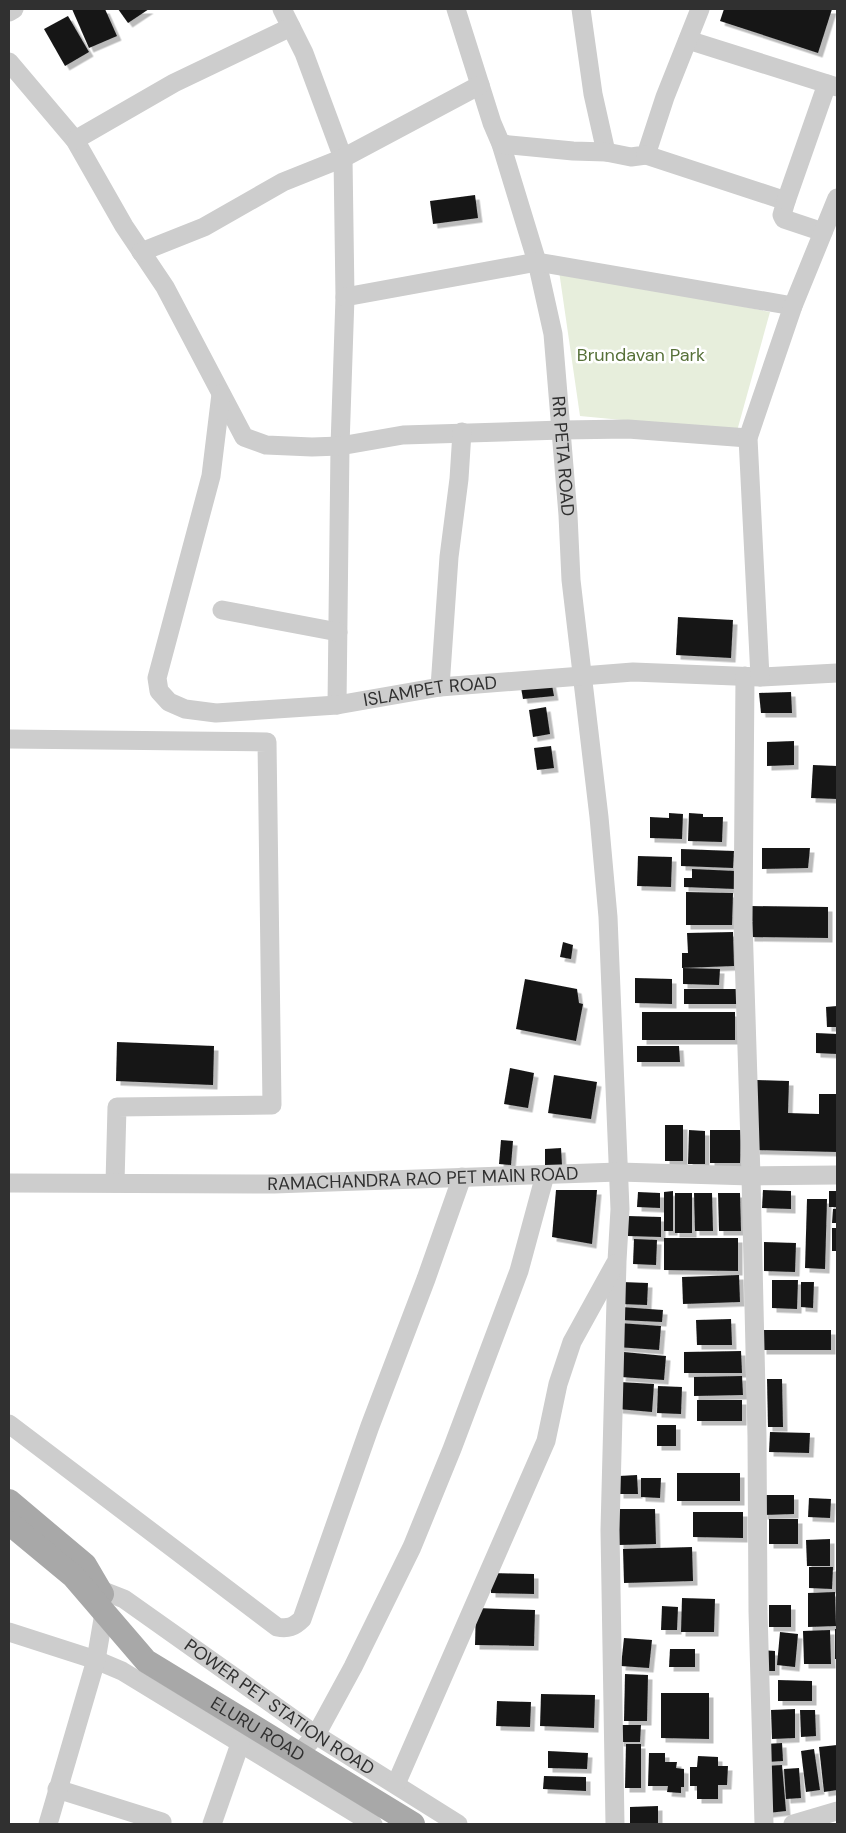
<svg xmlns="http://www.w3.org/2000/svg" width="846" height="1833" viewBox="0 0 846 1833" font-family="'DM Sans',sans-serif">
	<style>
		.green { fill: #e7eedc }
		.building { fill: #171717; filter: url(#shadow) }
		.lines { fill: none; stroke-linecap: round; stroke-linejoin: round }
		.minor { stroke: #cdcdcd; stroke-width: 19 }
		.major { stroke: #a8a8a8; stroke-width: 24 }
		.labels { text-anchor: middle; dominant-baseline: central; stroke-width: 5; stroke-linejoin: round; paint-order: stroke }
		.park-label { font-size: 18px; fill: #567038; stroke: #fff }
		.street-label { font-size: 18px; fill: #303030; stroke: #fff }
	</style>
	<defs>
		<filter id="shadow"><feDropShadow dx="4.5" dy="4.5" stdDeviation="0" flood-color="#0004"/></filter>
	</defs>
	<rect width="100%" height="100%" fill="#fff"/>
	<!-- green -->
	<path class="green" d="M 559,271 L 770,312 L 737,431 L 580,416 Z"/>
	<!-- building -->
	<g class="building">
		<path d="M 72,9 L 105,9 L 117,36 L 89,48 Z"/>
		<path d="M 118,9 L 149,9 L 128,23 Z"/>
		<path d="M 724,9 L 832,9 L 818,53 L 720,21 Z"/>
		<path d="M 68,16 L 89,52 L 65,66 L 44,29 Z"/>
		<path d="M 475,195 L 478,218 L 433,224 L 430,201 Z"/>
		<path d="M 678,617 L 733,620 L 731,658 L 676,655 Z"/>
		<path d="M 551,680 L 554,696 L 523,699 L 520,682 Z"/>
		<path d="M 791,692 L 792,713 L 761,713 L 759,693 Z"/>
		<path d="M 546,707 L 550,734 L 533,737 L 529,710 Z"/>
		<path d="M 794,741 L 794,765 L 767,766 L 767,742 Z"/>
		<path d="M 551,746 L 554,768 L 537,770 L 534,748 Z"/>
		<path d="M 813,765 L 837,766 L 837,799 L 811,798 Z"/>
		<path d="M 669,813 L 683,814 L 682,839 L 650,838 L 650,817 L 669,818 Z"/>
		<path d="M 689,813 L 703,814 L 703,817 L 723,817 L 722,842 L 688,841 Z"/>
		<path d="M 762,848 L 810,848 L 808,868 L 762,869 Z"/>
		<path d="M 681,849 L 734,851 L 733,868 L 681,866 Z"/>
		<path d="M 638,856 L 672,857 L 671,887 L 637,886 Z"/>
		<path d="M 692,869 L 735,871 L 735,889 L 684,887 L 684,878 L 692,878 Z"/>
		<path d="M 686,892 L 733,893 L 732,925 L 686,925 Z"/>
		<path d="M 750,906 L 828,907 L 828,938 L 750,937 Z"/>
		<path d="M 733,932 L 734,966 L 682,968 L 682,953 L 688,953 L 687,933 Z"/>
		<path d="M 563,942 L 573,945 L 571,959 L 560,957 Z"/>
		<path d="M 683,968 L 720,969 L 719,985 L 683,984 Z"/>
		<path d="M 635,978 L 672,979 L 672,1004 L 635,1003 Z"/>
		<path d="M 525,979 L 577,989 L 579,1003 L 583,1004 L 576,1041 L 516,1029 Z"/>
		<rect x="684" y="989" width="54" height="15"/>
		<path d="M 837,1006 L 837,1027 L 827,1027 L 826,1007 Z"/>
		<rect x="642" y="1012" width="93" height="28"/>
		<path d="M 816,1033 L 837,1034 L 837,1054 L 816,1053 Z"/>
		<path d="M 117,1042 L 214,1046 L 213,1085 L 116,1081 Z"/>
		<path d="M 637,1046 L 679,1046 L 680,1062 L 637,1062 Z"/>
		<path d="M 510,1068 L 534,1073 L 528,1108 L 504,1104 Z"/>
		<path d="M 554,1075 L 597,1082 L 591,1119 L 548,1113 Z"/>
		<path d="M 757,1080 L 789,1081 L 788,1113 L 819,1114 L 819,1094 L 837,1094 L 837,1152 L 755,1150 Z"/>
		<rect x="665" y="1125" width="18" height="36"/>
		<path d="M 689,1130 L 705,1131 L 705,1164 L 688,1164 Z"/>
		<path d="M 710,1130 L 741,1130 L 740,1163 L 710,1163 Z"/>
		<path d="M 501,1140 L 513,1141 L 511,1165 L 499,1164 Z"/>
		<path d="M 561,1148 L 562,1165 L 545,1166 L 545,1149 Z"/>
		<path d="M 556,1190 L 597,1190 L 592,1244 L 552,1237 Z"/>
		<path d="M 763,1190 L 791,1191 L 791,1209 L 762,1208 Z"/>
		<path d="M 673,1191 L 673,1231 L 664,1231 L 664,1192 Z"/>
		<rect x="829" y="1191" width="8" height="16"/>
		<path d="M 638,1192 L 660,1193 L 660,1208 L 637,1207 Z"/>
		<rect x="675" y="1193" width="17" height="40"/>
		<path d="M 694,1193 L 712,1193 L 713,1231 L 695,1231 Z"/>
		<path d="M 718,1193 L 740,1193 L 741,1231 L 719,1231 Z"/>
		<path d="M 807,1199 L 827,1199 L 825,1269 L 805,1268 Z"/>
		<path d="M 833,1209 L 837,1209 L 837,1223 L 832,1223 Z"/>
		<path d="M 628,1216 L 661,1217 L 661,1237 L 628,1236 Z"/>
		<rect x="832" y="1228" width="5" height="23"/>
		<path d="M 664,1238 L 738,1238 L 738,1271 L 664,1270 Z"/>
		<path d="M 634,1239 L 657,1240 L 656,1265 L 633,1264 Z"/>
		<path d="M 764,1242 L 796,1243 L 795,1272 L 764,1271 Z"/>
		<path d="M 739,1275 L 740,1302 L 683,1304 L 682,1277 Z"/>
		<path d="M 772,1280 L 798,1280 L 797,1309 L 772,1308 Z"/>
		<path d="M 622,1282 L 648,1283 L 647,1305 L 621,1304 Z"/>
		<path d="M 801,1282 L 814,1282 L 813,1308 L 801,1307 Z"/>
		<path d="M 621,1307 L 663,1310 L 662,1322 L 620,1320 Z"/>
		<path d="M 731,1319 L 732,1345 L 697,1345 L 696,1320 Z"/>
		<path d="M 619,1323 L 661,1326 L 659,1350 L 617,1347 Z"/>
		<rect x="762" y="1330" width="69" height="20"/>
		<path d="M 741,1351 L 742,1373 L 684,1373 L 684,1352 Z"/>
		<path d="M 624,1352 L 666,1356 L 664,1380 L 621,1377 Z"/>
		<path d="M 742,1376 L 743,1395 L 694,1396 L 694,1377 Z"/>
		<path d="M 767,1379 L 782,1379 L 783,1427 L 768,1427 Z"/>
		<path d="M 620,1382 L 654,1384 L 652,1412 L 618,1409 Z"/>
		<path d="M 658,1386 L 682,1387 L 681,1414 L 657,1413 Z"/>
		<rect x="697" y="1400" width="45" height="21"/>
		<rect x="657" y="1425" width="19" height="21"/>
		<path d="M 770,1432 L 810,1433 L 809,1453 L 769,1452 Z"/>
		<rect x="677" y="1473" width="63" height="28"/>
		<path d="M 637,1475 L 638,1494 L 619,1494 L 619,1476 Z"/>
		<path d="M 641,1478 L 661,1478 L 660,1498 L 641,1497 Z"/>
		<path d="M 762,1495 L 794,1495 L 794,1514 L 763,1515 Z"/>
		<path d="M 809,1498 L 831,1499 L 830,1518 L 808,1517 Z"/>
		<path d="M 618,1509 L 655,1509 L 656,1544 L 619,1545 Z"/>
		<path d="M 693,1512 L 743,1512 L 743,1538 L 693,1537 Z"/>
		<rect x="769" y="1519" width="29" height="25"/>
		<path d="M 830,1539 L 830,1566 L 807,1566 L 806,1540 Z"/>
		<path d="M 692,1547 L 693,1581 L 624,1583 L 623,1549 Z"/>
		<path d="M 809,1567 L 833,1567 L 832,1589 L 809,1588 Z"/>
		<path d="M 491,1573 L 534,1574 L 534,1594 L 491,1593 Z"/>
		<path d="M 835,1592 L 836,1626 L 808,1627 L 808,1593 Z"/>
		<path d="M 682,1598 L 715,1599 L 714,1632 L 681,1632 Z"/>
		<rect x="769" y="1605" width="22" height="22"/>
		<path d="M 662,1606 L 678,1607 L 677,1630 L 661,1630 Z"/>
		<path d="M 476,1608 L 535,1610 L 534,1646 L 475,1645 Z"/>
		<rect x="835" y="1629" width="2" height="30"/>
		<path d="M 830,1630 L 831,1664 L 804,1664 L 803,1631 Z"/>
		<path d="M 780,1632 L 798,1634 L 795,1667 L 777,1665 Z"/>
		<path d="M 624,1638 L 652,1640 L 649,1668 L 621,1666 Z"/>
		<path d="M 670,1649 L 695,1649 L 695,1667 L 669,1667 Z"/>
		<path d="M 761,1650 L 775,1651 L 775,1671 L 761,1671 Z"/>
		<path d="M 625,1674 L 648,1675 L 647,1721 L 624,1721 Z"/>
		<path d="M 778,1680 L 812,1681 L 812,1701 L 778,1701 Z"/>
		<path d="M 661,1693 L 709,1693 L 709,1739 L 661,1738 Z"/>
		<path d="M 541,1694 L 595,1695 L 594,1728 L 540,1726 Z"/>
		<path d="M 497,1701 L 531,1702 L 530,1727 L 496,1726 Z"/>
		<path d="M 795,1709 L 795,1738 L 772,1739 L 771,1710 Z"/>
		<path d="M 800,1710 L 815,1710 L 816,1736 L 801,1737 Z"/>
		<path d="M 619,1725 L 641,1725 L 640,1742 L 619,1742 Z"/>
		<path d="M 782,1743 L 783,1761 L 766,1762 L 765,1744 Z"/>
		<path d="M 626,1744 L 641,1744 L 641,1788 L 625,1788 Z"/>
		<path d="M 837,1745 L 837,1790 L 824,1792 L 819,1747 Z"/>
		<path d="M 814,1749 L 820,1790 L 806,1792 L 801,1751 Z"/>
		<path d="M 548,1751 L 588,1753 L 587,1769 L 548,1768 Z"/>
		<path d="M 649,1753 L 665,1753 L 665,1762 L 677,1762 L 676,1768 L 684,1769 L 684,1787 L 681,1787 L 681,1793 L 667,1792 L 668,1786 L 648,1786 Z"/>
		<path d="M 698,1756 L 718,1757 L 718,1766 L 728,1766 L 727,1785 L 718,1785 L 718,1799 L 697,1799 L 697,1786 L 690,1786 L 690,1767 L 697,1767 Z"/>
		<path d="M 782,1765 L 786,1811 L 768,1813 L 765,1766 Z"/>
		<path d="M 799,1768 L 801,1798 L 786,1799 L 784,1769 Z"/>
		<path d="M 544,1776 L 586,1777 L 586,1791 L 543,1789 Z"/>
		<path d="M 658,1806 L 658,1824 L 630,1824 L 630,1807 Z"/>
	</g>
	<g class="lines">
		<!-- minor -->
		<g class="minor">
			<path d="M 282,9 L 304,53 L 343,158 L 345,297 L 340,446 L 337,705"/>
			<path id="s1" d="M 456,9 L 492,123 L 501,144 L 537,262 L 553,334 L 568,515 L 571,580 L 599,817 L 608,917 L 620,1209 L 617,1261 L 610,1530 L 615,1824"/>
			<path d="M 581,9 L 593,94 L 606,152"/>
			<path d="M 9,12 L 14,9"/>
			<path d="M 688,40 L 837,87"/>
			<path d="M 9,62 L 75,140 L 124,226 L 165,287 L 244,437 L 266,445 L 312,447 L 340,446 L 403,435 L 562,430 L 628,429 L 748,438"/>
			<path d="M 75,140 L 174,83 L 291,27"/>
			<path d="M 501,144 L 573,151 L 606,152 L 631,157 L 646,155 L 665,97 L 700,9"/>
			<path d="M 646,155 L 786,201 L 782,215 L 784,219 L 823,232"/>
			<path d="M 786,201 L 827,84"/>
			<path d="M 141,252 L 204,227 L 283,182 L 343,158 L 480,85"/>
			<path d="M 345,297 L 537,262 L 793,306"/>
			<path id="s2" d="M 221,394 L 211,476 L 157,678 L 159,691 L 169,702 L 185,709 L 216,713 L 337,705 L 440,687 L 633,672 L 760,677 L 837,673"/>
			<path d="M 222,610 L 338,632"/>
			<path d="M 745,676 L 743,922 L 751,1176 L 757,1436 L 758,1611 L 764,1824"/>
			<path d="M 760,677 L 748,438 L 793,306 L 837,198"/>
			<path d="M 440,687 L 449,557 L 459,479 L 462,432"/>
			<path d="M 9,739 L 267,742 L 272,1105 L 117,1107 L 115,1183"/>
			<path id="s3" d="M 9,1183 L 274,1184 L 619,1172 L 751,1176 L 837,1175"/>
			<path d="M 9,1424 L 277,1627 C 288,1629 294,1627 302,1619 L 370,1426 L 426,1279 L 462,1177"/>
			<path id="s4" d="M 101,1590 L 124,1599 L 316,1735 L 458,1824"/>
			<path d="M 9,1632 L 96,1660 L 122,1671 L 373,1824"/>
			<path d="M 305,1747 L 316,1735 L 353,1667 L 412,1547 L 452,1449 L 519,1271 L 545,1175"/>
			<path d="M 396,1784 L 546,1441 L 558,1384 L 572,1342 L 615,1264"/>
			<path d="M 57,1789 L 162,1822"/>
			<path d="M 48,1824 L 96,1660 L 104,1613"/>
			<path d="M 212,1824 L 240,1744"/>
			<path d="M 793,1824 L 837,1811"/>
		</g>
		<!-- major -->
		<g class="major">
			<path d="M 9,1501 L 85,1565 L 102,1594"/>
			<path id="s5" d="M 9,1523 L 73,1576 L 146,1661 L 413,1824"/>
		</g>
	</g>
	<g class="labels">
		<!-- park labels -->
		<g class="park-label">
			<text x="641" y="355">Brundavan Park</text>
		</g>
		<!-- street labels -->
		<g class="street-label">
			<text stroke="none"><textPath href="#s1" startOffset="462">RR PETA ROAD</textPath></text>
			<text stroke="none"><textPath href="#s2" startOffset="584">ISLAMPET ROAD</textPath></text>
			<text stroke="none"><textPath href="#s3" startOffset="414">RAMACHANDRA RAO PET MAIN ROAD</textPath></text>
			<text stroke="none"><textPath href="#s4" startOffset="214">POWER PET STATION ROAD</textPath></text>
			<text stroke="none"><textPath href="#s5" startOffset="326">ELURU ROAD</textPath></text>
		</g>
	</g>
	<!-- border -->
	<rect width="846" height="1833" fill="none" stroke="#303030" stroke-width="20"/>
</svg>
